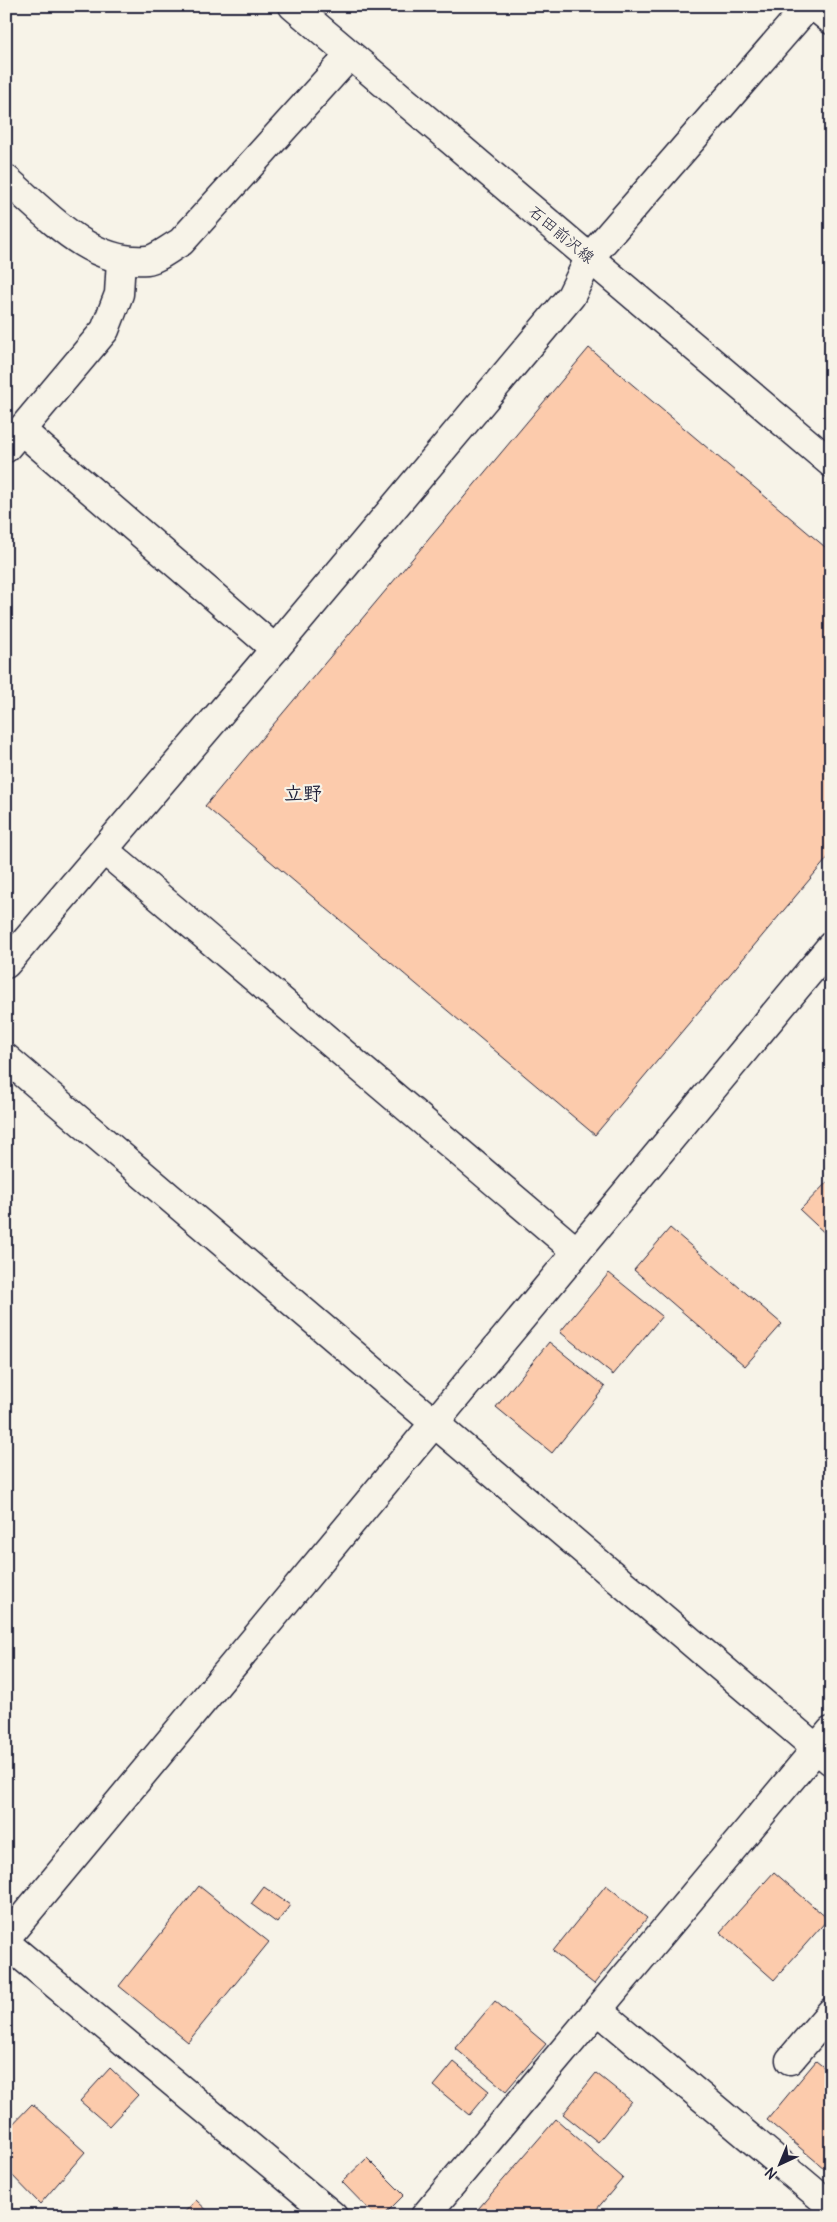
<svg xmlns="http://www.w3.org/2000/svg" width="837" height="2222" viewBox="0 0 837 2222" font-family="Delius,'Klee One',sans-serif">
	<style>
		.building { fill: #fccbac; stroke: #22223b }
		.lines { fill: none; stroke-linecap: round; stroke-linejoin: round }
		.minor-casing { stroke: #22223b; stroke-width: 31 }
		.major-casing { stroke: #22223b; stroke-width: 31 }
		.minor { stroke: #f7f3e8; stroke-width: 28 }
		.major { stroke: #f7f3e8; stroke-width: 28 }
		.labels { text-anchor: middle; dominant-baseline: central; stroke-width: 4.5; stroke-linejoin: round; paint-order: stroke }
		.street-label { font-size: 16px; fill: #22223b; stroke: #f7f3e8 }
		.quarter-label { font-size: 19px; font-weight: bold; fill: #22223b; stroke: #f7f3e8 }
	</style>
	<rect width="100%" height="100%" fill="#f7f3e8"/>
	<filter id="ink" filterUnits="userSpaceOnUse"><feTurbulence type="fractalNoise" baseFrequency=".02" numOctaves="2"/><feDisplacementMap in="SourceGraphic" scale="10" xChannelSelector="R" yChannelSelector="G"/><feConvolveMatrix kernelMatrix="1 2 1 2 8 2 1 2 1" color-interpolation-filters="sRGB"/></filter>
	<g filter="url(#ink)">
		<!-- building -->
		<g class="building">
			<path d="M 589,348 L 831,552 L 831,854 L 595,1135 L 205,806 Z"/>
			<path d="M 829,1180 L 831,1182 L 831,1239 L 800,1210 Z"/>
			<path d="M 670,1228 L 782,1324 L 745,1366 L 634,1270 Z"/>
			<path d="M 609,1273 L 662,1316 L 613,1375 L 560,1332 Z"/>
			<path d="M 549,1342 L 605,1387 L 552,1453 L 496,1407 Z"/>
			<path d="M 774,1872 L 828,1919 L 774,1980 L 720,1932 Z"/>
			<path d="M 606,1885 L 647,1918 L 594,1984 L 553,1951 Z"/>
			<path d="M 199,1886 L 269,1942 L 188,2042 L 119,1986 Z"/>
			<path d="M 264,1887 L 290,1905 L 277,1923 L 251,1904 Z"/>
			<path d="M 495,2001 L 546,2044 L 506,2091 L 455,2048 Z"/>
			<path d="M 816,2061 L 831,2073 L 831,2174 L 767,2120 Z"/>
			<path d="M 454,2062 L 489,2091 L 469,2115 L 434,2086 Z"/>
			<path d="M 110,2068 L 138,2095 L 109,2126 L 80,2101 Z"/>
			<path d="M 596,2073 L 631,2101 L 598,2142 L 563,2114 Z"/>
			<path d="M 32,2104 L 85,2152 L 40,2204 L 6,2169 L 6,2131 Z"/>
			<path d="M 556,2119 L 623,2178 L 591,2216 L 472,2216 Z"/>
			<path d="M 367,2158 L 404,2195 L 383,2216 L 375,2216 L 342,2182 Z"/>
			<path d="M 196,2200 L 213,2216 L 181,2216 Z"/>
		</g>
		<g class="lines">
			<!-- minor casing -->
			<g class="minor-casing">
				<g id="minor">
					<path d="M 814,6 L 831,20"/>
					<path d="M 6,179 C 46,213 89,265 147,260 C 157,259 171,247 181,242 L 350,55"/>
					<path d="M 21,430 L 275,649"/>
					<path d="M 6,448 L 105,330 L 119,294 L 121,259"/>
					<path d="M 104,850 L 576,1251"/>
					<path d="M 6,964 L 275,649 L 571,296 L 590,257 L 808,6"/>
					<path d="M 6,1058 L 831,1761"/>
					<path d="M 6,1938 L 831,946"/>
					<path d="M 6,1943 L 333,2216"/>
					<path d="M 598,2010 L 831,2206"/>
					<path d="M 790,2060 L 831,2012"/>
					<path d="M 425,2216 L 831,1731"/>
				</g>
			</g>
			<!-- major casing -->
			<g class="major-casing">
				<path id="major" d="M 293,6 L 831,463"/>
			</g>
			<!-- minor -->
			<use href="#minor" class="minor"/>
			<!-- major -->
			<use href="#major" class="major"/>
		</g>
	</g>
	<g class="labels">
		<!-- street labels -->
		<g class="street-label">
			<text transform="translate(562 234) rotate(40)">石田前沢線</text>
		</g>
		<!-- quarter labels -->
		<g class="quarter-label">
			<text x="303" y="793">立野</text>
		</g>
	</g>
	<!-- margin -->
	<rect width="837" height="2222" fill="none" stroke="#f7f3e8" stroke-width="25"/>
	<rect x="12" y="12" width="812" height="2197" fill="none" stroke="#22223b" stroke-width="2" filter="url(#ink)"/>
	<!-- north arrow -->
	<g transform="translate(780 2164) rotate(224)" stroke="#f7f3e8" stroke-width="4" paint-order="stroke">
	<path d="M0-4L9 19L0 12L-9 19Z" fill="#22223b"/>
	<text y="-8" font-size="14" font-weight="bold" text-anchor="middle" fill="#22223b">N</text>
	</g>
</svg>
